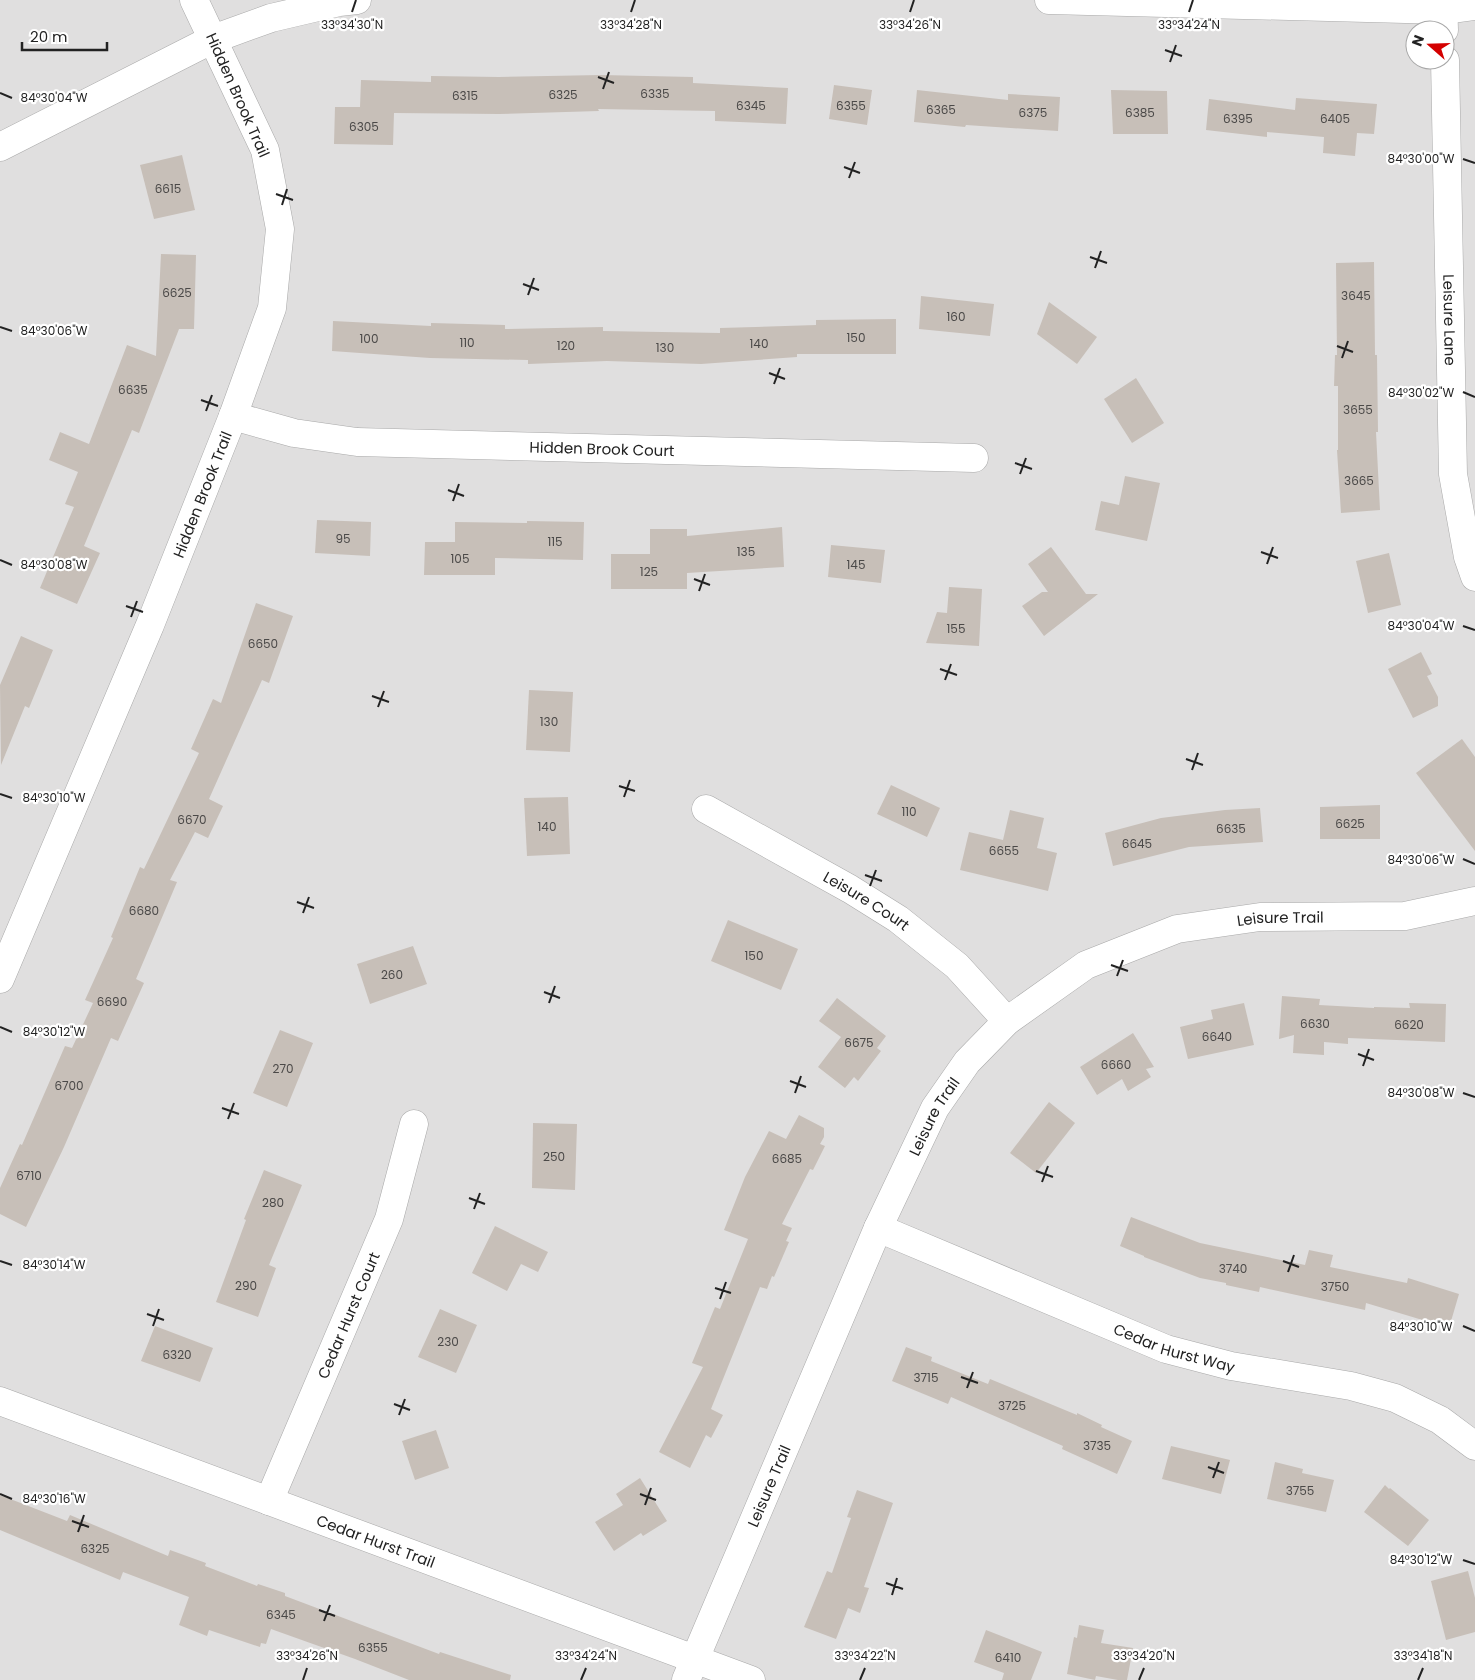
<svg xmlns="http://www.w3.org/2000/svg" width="1475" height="1680" viewBox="0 0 1475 1680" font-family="Poppins,sans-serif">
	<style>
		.residential { fill: #e0dfdf; fill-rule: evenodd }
		.building { fill: #c7bfb8 }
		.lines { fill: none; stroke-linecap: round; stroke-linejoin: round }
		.minor-casing { stroke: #a9a9a9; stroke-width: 29 }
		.tertiary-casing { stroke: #a9a9a9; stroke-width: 29 }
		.minor { stroke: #fff; stroke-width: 28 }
		.tertiary { stroke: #fff; stroke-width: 28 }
		.ticks { fill: none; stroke: #222; stroke-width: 2 }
		.labels { text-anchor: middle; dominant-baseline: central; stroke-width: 4.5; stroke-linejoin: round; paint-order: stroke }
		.number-label { font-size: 12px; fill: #4b4948 }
		.street-label { font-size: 15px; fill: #222; stroke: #fff }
		.ticks-label { font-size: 12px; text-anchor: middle; fill: #222; stroke: #fff; stroke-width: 4.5; stroke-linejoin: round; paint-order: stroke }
	</style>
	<rect width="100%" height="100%" fill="#f2efe9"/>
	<!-- residential -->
	<path class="residential" d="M 0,0 L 1475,0 L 1475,1680 L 0,1680 ZM 1415,30 L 1445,30 L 1445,60 L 1415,60 Z"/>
	<!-- building -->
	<g class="building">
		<path d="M 601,75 L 693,77 L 693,83 L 788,88 L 786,124 L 715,121 L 715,111 L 598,109 L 599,111 L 499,114 L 394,113 L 393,145 L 334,144 L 335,107 L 360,107 L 361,80 L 431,82 L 431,76 L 499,77 Z"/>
		<path d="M 834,85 L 872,90 L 867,125 L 829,119 Z"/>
		<path d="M 917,90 L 1008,100 L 1008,94 L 1060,97 L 1058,131 L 966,125 L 965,127 L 914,122 Z"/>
		<path d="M 1111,90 L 1167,91 L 1168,134 L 1113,134 Z"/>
		<path d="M 1296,98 L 1377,104 L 1374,134 L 1357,133 L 1355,156 L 1323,153 L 1324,137 L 1267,132 L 1267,137 L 1206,130 L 1209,99 L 1295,110 Z"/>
		<path d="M 182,155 L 195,210 L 154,219 L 140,165 Z"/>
		<path d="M 161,254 L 196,255 L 194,329 L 179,329 L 139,433 L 132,430 L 84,546 L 100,553 L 77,604 L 40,588 L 74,507 L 65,504 L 78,472 L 49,460 L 60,432 L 89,444 L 127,345 L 156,356 Z"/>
		<path d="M 1374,262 L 1375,355 L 1377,355 L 1378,432 L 1376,432 L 1380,510 L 1341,513 L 1337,450 L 1338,450 L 1338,386 L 1334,386 L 1335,355 L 1337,355 L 1336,263 Z"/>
		<path d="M 921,296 L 994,304 L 990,336 L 919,329 Z"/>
		<path d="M 1049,302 L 1097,337 L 1077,364 L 1037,334 Z"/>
		<path d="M 896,319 L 896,354 L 797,354 L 797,357 L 701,364 L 607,361 L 528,364 L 528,360 L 430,358 L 332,351 L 333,321 L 431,326 L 431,323 L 505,325 L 505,329 L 603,327 L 603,331 L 720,333 L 720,328 L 816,325 L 816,320 Z"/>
		<path d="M 1136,378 L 1164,423 L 1132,443 L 1104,399 Z"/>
		<path d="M 1125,476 L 1160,483 L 1147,541 L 1095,530 L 1101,501 L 1119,505 Z"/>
		<path d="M 317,520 L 371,522 L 370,556 L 315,553 Z"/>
		<path d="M 527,521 L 584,522 L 583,560 L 495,558 L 495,575 L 424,575 L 425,542 L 455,542 L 455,522 L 527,523 Z"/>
		<path d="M 782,527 L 784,567 L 687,573 L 687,589 L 611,589 L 611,554 L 650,554 L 650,529 L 687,529 L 687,536 Z"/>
		<path d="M 831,545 L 885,550 L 881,583 L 828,577 Z"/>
		<path d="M 1051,547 L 1086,594 L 1098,594 L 1044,636 L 1022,606 L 1042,592 L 1048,592 L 1028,564 Z"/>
		<path d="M 1389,553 L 1401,605 L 1368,613 L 1356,561 Z"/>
		<path d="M 949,587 L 982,589 L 979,646 L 926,643 L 937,612 L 947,613 Z"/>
		<path d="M 256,603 L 293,616 L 269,683 L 262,680 L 209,799 L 223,806 L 208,838 L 195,832 L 170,880 L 177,882 L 136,979 L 144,983 L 118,1041 L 111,1038 L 64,1147 L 26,1227 L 0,1214 L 0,1188 L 20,1144 L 22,1145 L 65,1046 L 72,1048 L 93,1003 L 85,1000 L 113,938 L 111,937 L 140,867 L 144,869 L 199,753 L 191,749 L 213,699 L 221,703 Z"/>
		<path d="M 21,636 L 53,650 L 29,708 L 25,706 L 1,765 L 0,685 Z"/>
		<path d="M 1421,652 L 1432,674 L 1427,676 L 1438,697 L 1438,706 L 1413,718 L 1388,669 Z"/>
		<path d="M 529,690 L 573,692 L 570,752 L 526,750 Z"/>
		<path d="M 1462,739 L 1475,757 L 1475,851 L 1416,773 Z"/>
		<path d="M 891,785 L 940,808 L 927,837 L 877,814 Z"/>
		<path d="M 568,797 L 570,854 L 527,856 L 524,798 Z"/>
		<path d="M 1380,805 L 1380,839 L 1320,839 L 1320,807 Z"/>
		<path d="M 1260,808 L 1263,842 L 1189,847 L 1113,866 L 1105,833 L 1161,818 L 1225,810 Z"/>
		<path d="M 1010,810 L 1044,818 L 1037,848 L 1057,853 L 1048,891 L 960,870 L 969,832 L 1003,840 Z"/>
		<path d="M 728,920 L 798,949 L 781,990 L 711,961 Z"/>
		<path d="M 413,946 L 427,984 L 370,1004 L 357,964 Z"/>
		<path d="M 1282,996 L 1320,999 L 1319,1005 L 1374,1008 L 1374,1007 L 1410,1008 L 1409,1003 L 1446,1004 L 1445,1042 L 1348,1038 L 1348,1044 L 1324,1042 L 1324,1055 L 1293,1053 L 1294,1035 L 1279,1039 Z"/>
		<path d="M 837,998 L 886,1036 L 877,1048 L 881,1051 L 858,1081 L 854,1077 L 845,1088 L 818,1067 L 841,1037 L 819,1021 Z"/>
		<path d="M 1244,1003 L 1254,1045 L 1188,1059 L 1180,1027 L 1213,1019 L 1211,1010 Z"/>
		<path d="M 280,1030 L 313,1043 L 287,1107 L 253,1093 Z"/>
		<path d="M 1133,1033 L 1154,1067 L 1146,1069 L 1151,1077 L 1128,1091 L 1122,1079 L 1097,1095 L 1080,1067 Z"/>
		<path d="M 1049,1102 L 1075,1123 L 1036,1173 L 1010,1153 Z"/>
		<path d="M 799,1115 L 824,1128 L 824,1137 L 820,1144 L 825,1146 L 813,1170 L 810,1169 L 782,1224 L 792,1228 L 786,1241 L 789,1242 L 774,1277 L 772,1276 L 767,1289 L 760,1287 L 711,1409 L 723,1415 L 711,1438 L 706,1435 L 690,1468 L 659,1452 L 703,1367 L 692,1363 L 715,1307 L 720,1309 L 748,1239 L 724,1230 L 745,1177 L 769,1131 L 786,1139 Z"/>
		<path d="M 533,1123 L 577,1124 L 575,1190 L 532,1188 Z"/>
		<path d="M 264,1170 L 302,1185 L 269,1265 L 276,1268 L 258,1317 L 216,1302 L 246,1220 L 244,1219 Z"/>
		<path d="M 1131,1217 L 1200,1243 L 1305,1265 L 1309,1250 L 1333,1255 L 1330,1267 L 1407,1283 L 1408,1278 L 1459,1294 L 1449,1328 L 1366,1303 L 1365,1310 L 1260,1287 L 1259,1292 L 1226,1285 L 1226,1283 L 1200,1278 L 1144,1257 L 1144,1256 L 1120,1246 Z"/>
		<path d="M 495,1226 L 548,1252 L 538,1272 L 521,1264 L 507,1291 L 472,1273 Z"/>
		<path d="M 440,1309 L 477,1325 L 456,1373 L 418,1357 Z"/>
		<path d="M 155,1326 L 213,1348 L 200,1382 L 141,1361 Z"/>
		<path d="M 906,1347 L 932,1357 L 931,1361 L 988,1384 L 990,1379 L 1077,1415 L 1077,1413 L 1102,1425 L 1101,1427 L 1132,1441 L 1117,1474 L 1062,1449 L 1063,1446 L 951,1397 L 948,1404 L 892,1381 Z"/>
		<path d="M 436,1430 L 449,1468 L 415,1480 L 402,1441 Z"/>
		<path d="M 1171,1446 L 1230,1460 L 1221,1494 L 1162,1479 Z"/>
		<path d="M 1275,1462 L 1303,1469 L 1302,1473 L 1334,1480 L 1326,1512 L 1267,1499 Z"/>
		<path d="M 640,1478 L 667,1521 L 643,1536 L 641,1533 L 614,1551 L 595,1522 L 623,1505 L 616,1494 Z"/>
		<path d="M 1385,1485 L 1389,1489 L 1390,1488 L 1429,1520 L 1408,1546 L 1364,1512 Z"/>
		<path d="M 857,1490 L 893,1503 L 864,1587 L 869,1588 L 860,1613 L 848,1608 L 836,1639 L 804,1627 L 827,1571 L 832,1573 L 851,1518 L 847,1517 Z"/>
		<path d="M 0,1495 L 67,1521 L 70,1515 L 168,1556 L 170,1550 L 206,1563 L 205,1566 L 257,1586 L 258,1584 L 285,1593 L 285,1596 L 439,1654 L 440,1652 L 511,1675 L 510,1680 L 409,1680 L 355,1659 L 271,1629 L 266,1644 L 261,1643 L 260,1647 L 209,1630 L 207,1636 L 179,1625 L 189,1597 L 123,1572 L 120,1580 L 0,1530 Z"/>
		<path d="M 1468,1571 L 1475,1598 L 1475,1632 L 1446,1640 L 1431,1581 Z"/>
		<path d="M 1079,1625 L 1104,1630 L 1101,1643 L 1133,1648 L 1127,1680 L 1118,1680 L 1096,1676 L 1095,1680 L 1067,1674 L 1074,1637 L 1077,1638 Z"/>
		<path d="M 986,1630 L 1042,1652 L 1031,1680 L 1002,1680 L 1004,1673 L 974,1662 Z"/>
	</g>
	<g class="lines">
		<!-- minor casing -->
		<g class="minor-casing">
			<g id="minor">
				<path d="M 1443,0 L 1444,30"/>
				<path id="s1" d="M 1445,60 L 1453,474 L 1468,557 L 1475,577"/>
				<path id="s2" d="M 233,416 L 294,433 L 357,442 L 974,458"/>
				<path id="s3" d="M 706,809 L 850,889 L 898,919 L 957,966 L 1007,1021"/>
				<path id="s4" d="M 0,979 L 150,625 L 233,416 L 272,308 L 280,229 L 265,150 L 194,0"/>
				<path id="s5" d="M 878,1228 L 1166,1349 L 1231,1366 L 1351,1386 L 1395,1398 L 1440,1420 L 1475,1446"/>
				<path id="s6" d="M 0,1401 L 751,1680"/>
				<path id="s7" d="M 269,1501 L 389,1219 L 414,1124"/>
				<path id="s8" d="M 686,1680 L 878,1228 L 935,1108 L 967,1062 L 1007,1021 L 1086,965 L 1177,929 L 1260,917 L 1405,916 L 1475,901"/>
			</g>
		</g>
		<!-- tertiary casing -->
		<g class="tertiary-casing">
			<g id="tertiary">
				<path d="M 1049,0 L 1444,10 L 1475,6"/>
				<path d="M 0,147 L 213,39 L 271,18 L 339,2 L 357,0"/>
			</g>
		</g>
		<!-- minor -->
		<use href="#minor" class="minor"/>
		<!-- tertiary -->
		<use href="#tertiary" class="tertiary"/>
	</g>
	<!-- ticks -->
	<path class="ticks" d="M 352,12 L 356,0M 631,12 L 635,0M 910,12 L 914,0M 1189,12 L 1193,0M 1165,50 L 1182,56M 1170,62 L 1176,45M 598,77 L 614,83M 603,89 L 609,72M 0,93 L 12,98M 1463,159 L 1475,163M 844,167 L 860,173M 849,178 L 855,162M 276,194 L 293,200M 282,205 L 287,189M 1090,257 L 1107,263M 1095,268 L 1101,251M 523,284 L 539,290M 528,295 L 534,278M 0,327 L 12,331M 1337,346 L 1353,352M 1342,358 L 1348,341M 769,373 L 785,379M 774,384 L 780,368M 1463,392 L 1475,397M 201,400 L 218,406M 206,411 L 212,395M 1015,463 L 1032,469M 1020,474 L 1026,458M 448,490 L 464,496M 453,501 L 459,484M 1261,552 L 1278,558M 0,560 L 12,565M 1267,564 L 1273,547M 694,579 L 710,585M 699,591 L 705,574M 126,606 L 143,612M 131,617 L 137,601M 1463,626 L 1475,630M 940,669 L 957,675M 945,680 L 951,664M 372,696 L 389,702M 378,707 L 384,691M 1186,759 L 1203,765M 1192,770 L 1198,753M 619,786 L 635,791M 0,794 L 12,798M 624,797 L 630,780M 1463,859 L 1475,864M 865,875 L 882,881M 870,886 L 876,870M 297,902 L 314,908M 303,913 L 309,897M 1111,965 L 1128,971M 1117,976 L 1123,960M 544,992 L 560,998M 549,1003 L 555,986M 0,1027 L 12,1032M 1358,1054 L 1374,1060M 1363,1066 L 1369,1049M 790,1081 L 806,1087M 795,1093 L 801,1076M 1463,1093 L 1475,1097M 222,1108 L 239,1114M 228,1119 L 234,1103M 1036,1171 L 1053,1177M 1042,1182 L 1048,1166M 469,1198 L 485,1204M 474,1209 L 480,1193M 0,1261 L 12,1265M 1283,1261 L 1299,1267M 1288,1272 L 1294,1255M 715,1288 L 731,1293M 720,1299 L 726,1282M 147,1314 L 164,1320M 153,1326 L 159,1309M 1463,1326 L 1475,1331M 961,1377 L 978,1383M 967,1388 L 973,1372M 394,1404 L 410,1410M 399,1415 L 405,1399M 1208,1467 L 1224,1473M 1213,1478 L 1219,1462M 0,1494 L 12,1499M 640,1494 L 656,1500M 645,1505 L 651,1488M 72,1521 L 89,1527M 78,1532 L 84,1515M 1463,1560 L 1475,1564M 886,1583 L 903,1589M 892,1595 L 897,1578M 319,1610 L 335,1616M 324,1621 L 330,1605M 303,1680 L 307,1668M 581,1680 L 586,1668M 860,1680 L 865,1668M 1139,1680 L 1144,1668M 1418,1680 L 1423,1668"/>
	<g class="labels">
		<!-- number labels -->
		<g class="number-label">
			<text x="655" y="93">6335</text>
			<text x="563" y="94">6325</text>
			<text x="465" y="95">6315</text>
			<text x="751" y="105">6345</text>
			<text x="851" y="105">6355</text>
			<text x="941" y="109">6365</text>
			<text x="1033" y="112">6375</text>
			<text x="1140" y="112">6385</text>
			<text x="1238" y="118">6395</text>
			<text x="1335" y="118">6405</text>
			<text x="364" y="126">6305</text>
			<text x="168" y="188">6615</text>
			<text x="177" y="292">6625</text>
			<text x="1356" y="295">3645</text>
			<text x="956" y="316">160</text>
			<text x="856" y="337">150</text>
			<text x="369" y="338">100</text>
			<text x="467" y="342">110</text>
			<text x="759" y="343">140</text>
			<text x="566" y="345">120</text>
			<text x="665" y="347">130</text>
			<text x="133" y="389">6635</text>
			<text x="1358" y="409">3655</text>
			<text x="1359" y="480">3665</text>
			<text x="343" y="538">95</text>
			<text x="555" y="541">115</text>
			<text x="746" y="551">135</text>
			<text x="460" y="558">105</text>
			<text x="856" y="564">145</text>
			<text x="649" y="571">125</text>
			<text x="956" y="628">155</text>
			<text x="263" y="643">6650</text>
			<text x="549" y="721">130</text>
			<text x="909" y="811">110</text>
			<text x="192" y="819">6670</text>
			<text x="1350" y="823">6625</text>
			<text x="547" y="826">140</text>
			<text x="1231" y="828">6635</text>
			<text x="1137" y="843">6645</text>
			<text x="1004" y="850">6655</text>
			<text x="144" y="910">6680</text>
			<text x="754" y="955">150</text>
			<text x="392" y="974">260</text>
			<text x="112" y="1001">6690</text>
			<text x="1315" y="1023">6630</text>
			<text x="1409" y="1024">6620</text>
			<text x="1217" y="1036">6640</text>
			<text x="859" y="1042">6675</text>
			<text x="1116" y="1064">6660</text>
			<text x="283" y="1068">270</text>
			<text x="69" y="1085">6700</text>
			<text x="554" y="1156">250</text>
			<text x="787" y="1158">6685</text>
			<text x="29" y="1175">6710</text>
			<text x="273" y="1202">280</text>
			<text x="1233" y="1268">3740</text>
			<text x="246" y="1285">290</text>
			<text x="1335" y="1286">3750</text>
			<text x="448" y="1341">230</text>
			<text x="177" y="1354">6320</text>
			<text x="926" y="1377">3715</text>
			<text x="1012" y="1405">3725</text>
			<text x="1097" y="1445">3735</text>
			<text x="1300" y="1490">3755</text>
			<text x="95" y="1548">6325</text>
			<text x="281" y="1614">6345</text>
			<text x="373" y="1647">6355</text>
			<text x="1008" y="1657">6410</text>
		</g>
		<!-- street labels -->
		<g class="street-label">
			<text transform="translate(238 95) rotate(66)">Hidden Brook Trail</text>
			<text stroke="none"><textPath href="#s1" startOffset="260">Leisure Lane</textPath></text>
			<text stroke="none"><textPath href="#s2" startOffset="372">Hidden Brook Court</textPath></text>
			<text stroke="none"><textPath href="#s4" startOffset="525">Hidden Brook Trail</textPath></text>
			<text stroke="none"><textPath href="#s3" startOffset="185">Leisure Court</textPath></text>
			<text stroke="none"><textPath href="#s8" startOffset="1036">Leisure Trail</textPath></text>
			<text stroke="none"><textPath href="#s8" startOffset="616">Leisure Trail</textPath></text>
			<text stroke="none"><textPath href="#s7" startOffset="202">Cedar Hurst Court</textPath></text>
			<text stroke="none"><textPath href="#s5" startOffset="320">Cedar Hurst Way</textPath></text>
			<text stroke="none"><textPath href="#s8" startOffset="211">Leisure Trail</textPath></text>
			<text stroke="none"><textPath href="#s6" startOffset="401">Cedar Hurst Trail</textPath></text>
		</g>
	</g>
	<g class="ticks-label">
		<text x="352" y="29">33°34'30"N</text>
		<text x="631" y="29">33°34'28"N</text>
		<text x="910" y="29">33°34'26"N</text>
		<text x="1189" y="29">33°34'24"N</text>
		<text x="54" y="102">84°30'04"W</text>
		<text x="1421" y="163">84°30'00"W</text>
		<text x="54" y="335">84°30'06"W</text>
		<text x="1421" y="397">84°30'02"W</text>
		<text x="54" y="569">84°30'08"W</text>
		<text x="1421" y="630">84°30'04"W</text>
		<text x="54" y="802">84°30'10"W</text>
		<text x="1421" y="864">84°30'06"W</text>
		<text x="54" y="1036">84°30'12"W</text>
		<text x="1421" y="1097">84°30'08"W</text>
		<text x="54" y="1269">84°30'14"W</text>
		<text x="1421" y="1331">84°30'10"W</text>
		<text x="54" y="1503">84°30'16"W</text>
		<text x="1421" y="1564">84°30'12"W</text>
		<text x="307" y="1660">33°34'26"N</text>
		<text x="586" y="1660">33°34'24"N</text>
		<text x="865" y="1660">33°34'22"N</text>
		<text x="1144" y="1660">33°34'20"N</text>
		<text x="1423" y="1660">33°34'18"N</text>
	</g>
	<!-- north arrow -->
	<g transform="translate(1430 45) rotate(290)"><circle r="24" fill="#ffffff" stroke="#a7a7a7"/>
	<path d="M0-4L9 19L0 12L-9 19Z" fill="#d40000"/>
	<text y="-8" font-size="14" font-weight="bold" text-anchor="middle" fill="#222222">N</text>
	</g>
	<!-- scale -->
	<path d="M22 42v8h85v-8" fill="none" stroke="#222222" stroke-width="2.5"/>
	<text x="30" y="42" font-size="15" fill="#222222" stroke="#ffffff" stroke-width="4" paint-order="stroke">20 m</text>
</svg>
